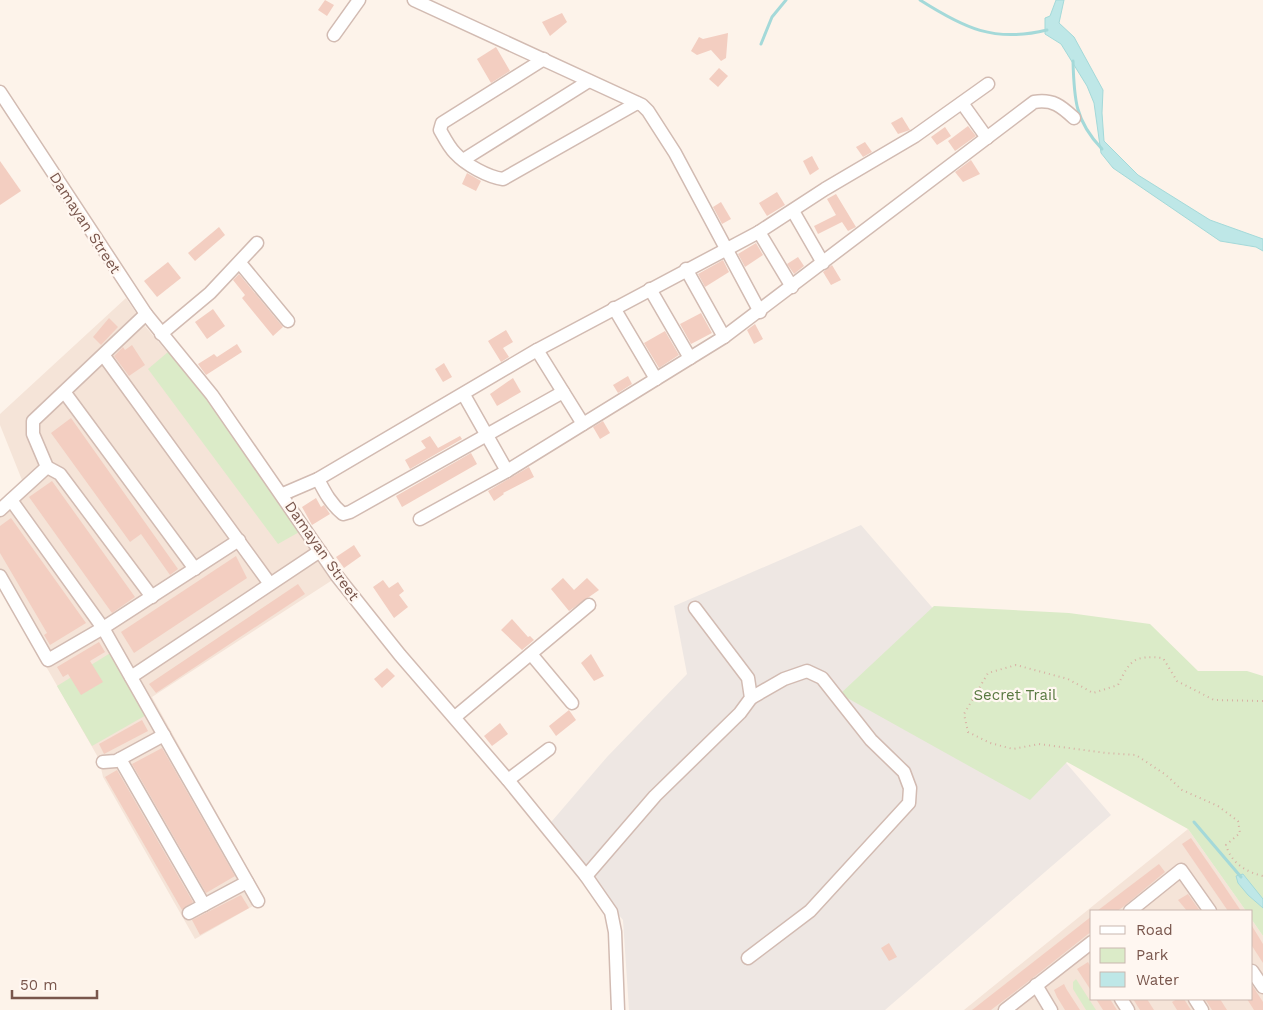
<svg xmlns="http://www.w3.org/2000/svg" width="1263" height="1010" viewBox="0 0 1263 1010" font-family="'Work Sans',sans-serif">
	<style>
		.residential { fill: #f5e4d8 }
		.industrial { fill: #eee7e3 }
		.green { fill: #dbebc8 }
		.water { fill: #bee7e7; stroke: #a4d9d9 }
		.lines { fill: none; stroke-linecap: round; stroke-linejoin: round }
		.stream { stroke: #a4d9d9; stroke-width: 3 }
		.building { fill: #f3cec1 }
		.minor-casing { stroke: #d2bbb2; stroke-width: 15 }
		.path { stroke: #d8b0a4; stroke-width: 2; stroke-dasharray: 1 4; stroke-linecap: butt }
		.minor { stroke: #fff; stroke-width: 12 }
		.labels { text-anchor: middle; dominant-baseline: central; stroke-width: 4.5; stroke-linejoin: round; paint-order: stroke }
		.street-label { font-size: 15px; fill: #79564c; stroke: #fff7f1 }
		.park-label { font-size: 15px; fill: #597941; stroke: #fff7f1 }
	</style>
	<rect width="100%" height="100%" fill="#fdf3ea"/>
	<!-- residential -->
	<g class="residential">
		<path d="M 126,298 L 145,326 L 208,400 L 334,579 L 152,697 L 265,899 L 195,939 L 103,777 L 99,759 L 0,586 L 0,502 L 22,480 L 0,425 L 0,414 Z"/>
		<path d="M 1188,829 L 1246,911 L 1092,911 L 1092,999 L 1252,999 L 1252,920 L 1263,936 L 1263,1010 L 964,1010 Z"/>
	</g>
	<!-- industrial -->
	<path class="industrial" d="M 861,525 L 1111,815 L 885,1010 L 629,1010 L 623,920 L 546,828 L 607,757 L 687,674 L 674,606 Z"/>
	<!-- green -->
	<g class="green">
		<path d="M 168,352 L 208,400 L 301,531 L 278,544 L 148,369 Z"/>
		<path d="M 934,606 L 1069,613 L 1150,624 L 1198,671 L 1247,671 L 1263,676 L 1263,936 L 1252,920 L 1252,911 L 1246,911 L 1188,829 L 1067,762 L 1030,800 L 840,694 Z"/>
		<path d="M 112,652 L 148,714 L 92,746 L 57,686 Z"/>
		<path d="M 1076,979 L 1096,1010 L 1086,1010 L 1073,989 L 1073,982 Z"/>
	</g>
	<!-- water -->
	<g class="water">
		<path d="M 1056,0 L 1064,0 L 1059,23 L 1074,37 L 1103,90 L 1102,113 L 1104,141 L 1138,175 L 1210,220 L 1263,239 L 1263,251 L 1256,247 L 1220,241 L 1113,168 L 1101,153 L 1094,103 L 1087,86 L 1061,44 L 1045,34 L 1045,18 L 1050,16 Z"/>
		<path d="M 1243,874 L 1263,899 L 1263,908 L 1248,895 L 1238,883 L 1236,876 Z"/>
	</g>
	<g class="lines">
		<!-- stream -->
		<g class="stream">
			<path d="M 920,0 C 964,28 994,43 1047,30"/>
			<path d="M 761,44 L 772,17 L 786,0"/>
			<path d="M 1073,61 C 1074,99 1075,121 1102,149"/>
			<path d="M 1194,822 L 1241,877"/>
		</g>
	</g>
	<!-- building -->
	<g class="building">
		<path d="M 325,0 L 334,5 L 327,16 L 318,10 Z"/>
		<path d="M 562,13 L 567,22 L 550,36 L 542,22 Z"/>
		<path d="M 728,33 L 726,58 L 721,61 L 711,50 L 697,55 L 691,51 L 699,37 L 703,39 Z"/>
		<path d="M 496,47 L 510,71 L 491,83 L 477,59 Z"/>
		<path d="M 719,68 L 728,76 L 718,87 L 709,79 Z"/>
		<path d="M 902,117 L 910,130 L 898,134 L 891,123 Z"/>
		<path d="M 968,126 L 976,136 L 955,151 L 948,141 Z"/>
		<path d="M 945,127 L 951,136 L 937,145 L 931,137 Z"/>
		<path d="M 865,142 L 872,152 L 863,157 L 856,147 Z"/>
		<path d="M 812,156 L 819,169 L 810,175 L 803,161 Z"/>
		<path d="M 971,160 L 980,174 L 963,182 L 955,172 Z"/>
		<path d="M 0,161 L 21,191 L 0,205 Z"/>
		<path d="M 467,173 L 481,181 L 476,191 L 462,184 Z"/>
		<path d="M 777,192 L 785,205 L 767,216 L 759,203 Z"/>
		<path d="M 836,194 L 856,227 L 848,231 L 842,222 L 818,234 L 814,226 L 836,215 L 827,199 Z"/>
		<path d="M 721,202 L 731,219 L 722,224 L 713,207 Z"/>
		<path d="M 219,227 L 225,235 L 195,261 L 188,253 Z"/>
		<path d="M 756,243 L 763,255 L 745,267 L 738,254 Z"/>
		<path d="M 798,257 L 804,266 L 794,274 L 787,264 Z"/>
		<path d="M 723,260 L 729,272 L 705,287 L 698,274 Z"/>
		<path d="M 168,262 L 181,278 L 157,297 L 144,281 Z"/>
		<path d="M 832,265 L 841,280 L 831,285 L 823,272 Z"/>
		<path d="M 239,274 L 283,327 L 273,336 L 242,298 L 245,295 L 233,280 Z"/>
		<path d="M 213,309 L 225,326 L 207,339 L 195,322 Z"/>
		<path d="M 701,313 L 712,333 L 691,344 L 680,324 Z"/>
		<path d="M 109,318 L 118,327 L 101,345 L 93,337 Z"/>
		<path d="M 755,324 L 763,339 L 754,344 L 747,330 Z"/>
		<path d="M 506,330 L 513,342 L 503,348 L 509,357 L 501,362 L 488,341 Z"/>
		<path d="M 665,331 L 679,355 L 659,368 L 644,343 Z"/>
		<path d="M 237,344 L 242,352 L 206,375 L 198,364 L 214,354 L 217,357 Z"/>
		<path d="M 132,345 L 145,365 L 129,376 L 114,356 L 123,347 L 125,350 Z"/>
		<path d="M 444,363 L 452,377 L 443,382 L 435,369 Z"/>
		<path d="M 628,376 L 632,384 L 618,393 L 613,385 Z"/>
		<path d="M 513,378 L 521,392 L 497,406 L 490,394 Z"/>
		<path d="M 71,418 L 178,569 L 170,575 L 141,534 L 130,542 L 51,433 Z"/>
		<path d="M 603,421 L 610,433 L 600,439 L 593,427 Z"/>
		<path d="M 430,436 L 438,448 L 460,436 L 462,439 L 410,469 L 405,460 L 426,448 L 421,441 Z"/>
		<path d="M 471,453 L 477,464 L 402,507 L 396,496 Z"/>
		<path d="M 529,467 L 534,477 L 503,493 L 504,494 L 494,501 L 488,491 Z"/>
		<path d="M 52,481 L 135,597 L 112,613 L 29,497 Z"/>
		<path d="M 316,498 L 321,507 L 324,505 L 330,514 L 312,525 L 302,507 Z"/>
		<path d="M 11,518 L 86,623 L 50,645 L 44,635 L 47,633 L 0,553 L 0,526 Z"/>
		<path d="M 354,545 L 361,556 L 344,568 L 336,557 Z"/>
		<path d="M 236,556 L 247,578 L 134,653 L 121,632 Z"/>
		<path d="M 563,578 L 574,590 L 587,578 L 599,590 L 569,611 L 551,589 Z"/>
		<path d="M 383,580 L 389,588 L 398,582 L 404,591 L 399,595 L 408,607 L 394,618 L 373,587 Z"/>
		<path d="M 298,584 L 305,594 L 156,693 L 149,684 Z"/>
		<path d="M 512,619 L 528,637 L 530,636 L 534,640 L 522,650 L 501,630 Z"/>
		<path d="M 99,642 L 105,652 L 90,661 L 103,682 L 81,695 L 68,674 L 63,677 L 57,667 Z"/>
		<path d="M 591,654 L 604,676 L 594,681 L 581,663 Z"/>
		<path d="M 387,668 L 395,676 L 382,688 L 374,679 Z"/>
		<path d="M 569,710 L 576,720 L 556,736 L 549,726 Z"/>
		<path d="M 142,720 L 148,731 L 104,754 L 99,744 Z"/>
		<path d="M 500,723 L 508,734 L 492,746 L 484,736 Z"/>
		<path d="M 162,748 L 235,876 L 206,893 L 132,764 Z"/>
		<path d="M 117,770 L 193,902 L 182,910 L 105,777 Z"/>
		<path d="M 1191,838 L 1216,874 L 1241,911 L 1228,911 L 1182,844 Z"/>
		<path d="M 1159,864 L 1165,872 L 1123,907 L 1117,911 L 1097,911 Z"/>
		<path d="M 1188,894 L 1200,911 L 1187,911 L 1178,900 Z"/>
		<path d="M 241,895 L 249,908 L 200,935 L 192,920 Z"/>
		<path d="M 1092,916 L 1092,931 L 1029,981 L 991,1010 L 972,1010 Z"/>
		<path d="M 1252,926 L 1263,944 L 1263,963 L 1252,946 Z"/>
		<path d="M 889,943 L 897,957 L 889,961 L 881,948 Z"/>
		<path d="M 1088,962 L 1092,969 L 1092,992 L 1077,969 Z"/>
		<path d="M 1064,984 L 1067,990 L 1080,1010 L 1065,1010 L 1057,997 L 1054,990 Z"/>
		<path d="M 1252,985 L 1263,1002 L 1263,1010 L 1254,1010 L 1247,999 L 1252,999 Z"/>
		<path d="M 1096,999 L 1110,999 L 1117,1010 L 1103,1010 Z"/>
		<path d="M 1133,999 L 1147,999 L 1154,1010 L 1140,1010 Z"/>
		<path d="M 1177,999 L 1184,999 L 1191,1010 L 1177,1010 L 1172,1002 Z"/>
		<path d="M 1205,999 L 1220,999 L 1227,1010 L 1212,1010 Z"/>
	</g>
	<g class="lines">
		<!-- minor casing -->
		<g class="minor-casing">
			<g id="minor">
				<path d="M 414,0 L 642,105 L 648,111 L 675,153 L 760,312"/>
				<path d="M 334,35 L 359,0"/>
				<path d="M 544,59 L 442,123 L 440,130 C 444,137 449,147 455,153 C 466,165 488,177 503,179 L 637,103"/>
				<path d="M 0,92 L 146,314 L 212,395 L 337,576 L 400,655 L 508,780 L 586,876 L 611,912 L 615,932 L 618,1010"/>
				<path d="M 962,103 L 987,138"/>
				<path d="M 463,160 L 589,81"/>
				<path d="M 793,211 L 823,263"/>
				<path d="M 759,232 L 792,287"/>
				<path d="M 240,263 L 288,321"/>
				<path d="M 686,269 L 724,337"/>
				<path d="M 650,289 L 690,358"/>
				<path d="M 614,308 L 656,379"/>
				<path d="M 146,314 L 33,421 L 33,434 L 47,467 L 60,474 L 152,597"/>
				<path d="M 161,334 L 210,293 L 257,243"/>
				<path d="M 537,350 L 583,424"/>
				<path d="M 104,356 L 270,584"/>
				<path d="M 65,393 L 195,569"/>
				<path d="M 464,395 L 507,471"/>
				<path d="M 318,479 C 325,493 331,504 343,514 L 350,512 L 563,392"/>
				<path d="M 283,494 L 318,479 L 537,350 L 759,232 L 825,189 L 915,136 L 988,84"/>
				<path d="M 11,500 L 103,628 L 258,901"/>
				<path d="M 0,510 L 47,467"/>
				<path d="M 420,519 L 507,471 L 724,337 L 1034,102 C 1053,99 1061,106 1074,118"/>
				<path d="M 0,576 L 48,660 L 103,628 L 239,540"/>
				<path d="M 531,654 L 572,703"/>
				<path d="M 131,677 L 320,551"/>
				<path d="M 455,717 L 589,605"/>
				<path d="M 120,759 L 204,905"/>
				<path d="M 103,762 L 116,761 L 164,735"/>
				<path d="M 508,780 L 549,749"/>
				<path d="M 586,876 L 655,796 L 740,713 L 751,698 L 748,678 L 695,608"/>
				<path d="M 1130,911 L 1181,870 L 1210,911"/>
				<path d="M 189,913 L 247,882"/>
				<path d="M 748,958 L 810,911 L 909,803 L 910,788 L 904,772 L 871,740 L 822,678 L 807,671 L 784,679 L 751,698"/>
				<path d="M 1252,971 L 1263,987"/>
				<path d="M 1036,985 L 1051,1010"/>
				<path d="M 1121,999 L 1128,1010"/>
				<path d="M 1195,999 L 1202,1010"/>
				<path d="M 1005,1010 L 1092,942"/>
			</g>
		</g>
		<!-- path -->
		<path class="path" d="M 1263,701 L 1214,700 L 1177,681 L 1163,658 C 1134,655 1130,660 1118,685 L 1093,693 L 1068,679 L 1016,665 L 988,673 L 964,714 L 968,732 L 990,743 L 1013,749 L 1039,744 L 1106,753 L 1136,755 L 1166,775 L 1182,790 L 1218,806 L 1238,821 L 1240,833 L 1226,845 C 1231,863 1246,872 1263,876"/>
		<!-- minor -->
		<use href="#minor" class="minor"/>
	</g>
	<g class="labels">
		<!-- street labels -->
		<g class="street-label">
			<text transform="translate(85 223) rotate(57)">Damayan Street</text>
			<text transform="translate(322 551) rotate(55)">Damayan Street</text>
		</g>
		<!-- park labels -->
		<g class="park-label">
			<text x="1015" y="695">Secret Trail</text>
		</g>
	</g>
	<!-- legend -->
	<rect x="1090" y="910" width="162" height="90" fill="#fff7f1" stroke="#c9b7af"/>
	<rect x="1100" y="926" width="25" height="8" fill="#ffffff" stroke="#c9b7af"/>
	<text x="1136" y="935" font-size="15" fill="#79564c">Road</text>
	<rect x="1100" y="948" width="25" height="15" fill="#dbebc8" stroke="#c9b7af"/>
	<text x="1136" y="960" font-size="15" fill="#79564c">Park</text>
	<rect x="1100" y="972" width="25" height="15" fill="#bee7e7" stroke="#c9b7af"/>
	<text x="1136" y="985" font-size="15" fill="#79564c">Water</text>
	<!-- scale -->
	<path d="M12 990v8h85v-8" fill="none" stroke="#79564c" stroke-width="2.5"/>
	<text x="20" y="990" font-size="15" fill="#79564c" stroke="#fff7f1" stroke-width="4" paint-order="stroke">50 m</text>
</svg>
